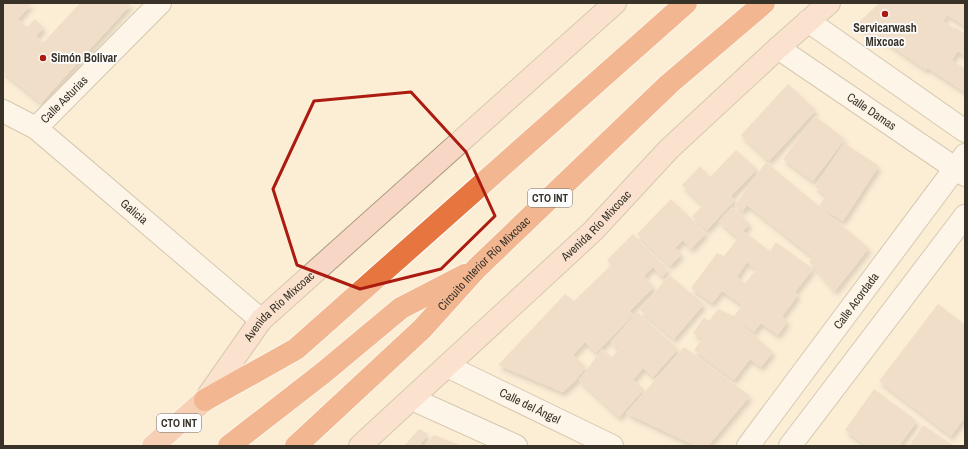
<svg xmlns="http://www.w3.org/2000/svg" width="968" height="449" viewBox="0 0 968 449" font-family="'Archivo Narrow',sans-serif">
	<style>
		.building { fill: #e4ccbb; fill-rule: evenodd; filter: url(#shadow) }
		.lines { fill: none; stroke-linecap: round; stroke-linejoin: round }
		.minor-casing { stroke: #aa9c85; stroke-width: 24 }
		.secondary-casing { stroke: #aa9c85; stroke-width: 24 }
		.primary-casing { stroke: #fff; stroke-width: 24 }
		.motorway-casing { stroke: #fff; stroke-width: 24 }
		.minor { stroke: #fff; stroke-width: 22 }
		.secondary { stroke: #f8d6c5; stroke-width: 22 }
		.primary { stroke: #f1ac8c; stroke-width: 22 }
		.motorway { stroke: #e7753f; stroke-width: 22 }
		.marked { fill: none; stroke: #ac1b10; stroke-width: 3; stroke-linejoin: round }
		.poi-dot { fill: #ac1b10; stroke: #fdfdfd; stroke-width: 1.5 }
		.labels { text-anchor: middle; dominant-baseline: central; stroke-width: 3.5; stroke-linejoin: round; paint-order: stroke }
		.shield { fill: #fdfdfd; stroke: #736f69; stroke-width: 1 }
		.shield-label { font-size: 11px; font-weight: bold; fill: #383229 }
		.poi-label { font-size: 12px; font-weight: bold; fill: #383229; stroke: #fdfdfd }
		.street-label { font-size: 12px; fill: #383229; stroke: #fdfdfd }
	</style>
	<defs>
		<filter id="shadow"><feDropShadow dx="2.5" dy="4.5" stdDeviation="2" flood-color="#0004"/></filter>
	</defs>
	<rect width="100%" height="100%" fill="#fcedd5"/>
	<!-- building -->
	<g class="building">
		<path d="M 3,3 L 32,3 L 18,19 L 27,27 L 35,19 L 44,28 L 36,36 L 43,43 L 80,3 L 132,3 L 41,103 L 3,72 Z"/>
		<path d="M 879,3 L 965,3 L 965,26 L 931,5 L 947,16 L 943,21 L 954,28 L 926,70 L 879,37 L 876,39 L 856,25 Z"/>
		<path d="M 955,27 L 965,34 L 965,56 L 958,51 L 952,60 L 965,69 L 965,92 L 928,68 Z"/>
		<path d="M 788,84 L 816,110 L 769,161 L 741,135 Z"/>
		<path d="M 815,116 L 845,139 L 813,181 L 783,159 Z"/>
		<path d="M 844,143 L 879,166 L 843,221 L 819,206 L 826,195 L 815,187 Z"/>
		<path d="M 736,150 L 757,169 L 731,196 L 735,200 L 707,230 L 692,216 L 703,205 L 682,185 L 700,166 L 710,177 Z"/>
		<path d="M 766,162 L 869,248 L 835,291 L 815,268 L 809,262 L 813,257 L 747,205 L 742,212 L 735,205 Z"/>
		<path d="M 671,199 L 706,233 L 691,249 L 683,240 L 675,248 L 682,254 L 670,266 L 637,234 Z"/>
		<path d="M 732,207 L 750,224 L 743,231 L 770,251 L 776,242 L 813,269 L 795,292 L 798,295 L 782,317 L 788,321 L 778,335 L 761,323 L 754,332 L 735,318 L 773,352 L 761,367 L 750,359 L 734,380 L 694,350 L 702,339 L 693,333 L 704,317 L 709,321 L 718,309 L 734,316 L 742,305 L 722,291 L 712,303 L 691,288 L 717,253 L 724,256 L 738,238 L 719,221 ZM 747,262 L 756,270 L 745,283 L 737,277 Z"/>
		<path d="M 633,234 L 668,270 L 662,277 L 653,267 L 644,276 L 654,287 L 630,311 L 633,315 L 596,353 L 585,342 L 573,355 L 586,367 L 576,380 L 563,392 L 498,365 L 565,294 L 574,301 L 611,265 L 607,260 Z"/>
		<path d="M 669,275 L 704,304 L 674,339 L 640,310 Z"/>
		<path d="M 938,304 L 965,325 L 965,417 L 951,436 L 879,381 Z"/>
		<path d="M 637,312 L 678,349 L 653,377 L 643,368 L 633,380 L 644,389 L 619,417 L 579,380 L 602,349 L 612,357 L 619,349 L 611,342 Z"/>
		<path d="M 684,347 L 750,396 L 708,446 L 696,446 L 626,413 Z"/>
		<path d="M 874,389 L 917,421 L 899,446 L 866,446 L 845,430 Z"/>
		<path d="M 923,425 L 954,446 L 909,446 Z"/>
		<path d="M 419,429 L 428,434 L 419,446 L 404,446 Z"/>
		<path d="M 434,435 L 463,446 L 426,446 Z"/>
	</g>
	<g class="lines">
		<!-- minor casing -->
		<g class="minor-casing">
			<g id="minor">
				<path d="M 808,21 L 965,131"/>
				<path id="s1" d="M 778,48 L 965,175"/>
				<path id="s2" d="M 3,111 L 36,128 L 261,320"/>
				<path id="s3" d="M 36,128 L 160,3"/>
				<path id="s4" d="M 447,366 L 612,446"/>
				<path d="M 412,399 L 516,446"/>
				<path id="s5" d="M 748,446 L 965,155"/>
				<path d="M 790,446 L 965,216"/>
			</g>
		</g>
		<!-- secondary casing -->
		<g class="secondary-casing">
			<g id="secondary">
				<path id="s6" d="M 205,400 L 261,320 L 615,3"/>
				<path id="s7" d="M 360,446 L 593,231 L 669,149 L 778,48 L 829,3"/>
			</g>
		</g>
		<!-- primary casing -->
		<g class="primary-casing">
			<path id="primary" d="M 153,446 L 205,400"/>
		</g>
		<!-- motorway casing -->
		<g class="motorway-casing">
			<g id="motorway">
				<path d="M 205,400 L 296,349 L 686,3"/>
				<path d="M 229,446 L 323,373 L 401,308 L 465,275"/>
				<path id="s8" d="M 296,446 L 422,329 L 477,268 L 669,84 L 764,3"/>
			</g>
		</g>
		<!-- minor -->
		<use href="#minor" class="minor"/>
		<!-- secondary -->
		<use href="#secondary" class="secondary"/>
		<!-- primary -->
		<use href="#primary" class="primary"/>
		<!-- motorway -->
		<use href="#motorway" class="motorway"/>
	</g>
	<!-- marked area -->
	<path d="M0 0H968V449H0ZM 411,92 L 466,152 L 495,216 L 441,269 L 360,289 L 297,265 L 273,189 L 314,101 Z" fill="#fcedd5" fill-opacity=".55" fill-rule="evenodd"/>
	<path class="marked" d="M 411,92 L 466,152 L 495,216 L 441,269 L 360,289 L 297,265 L 273,189 L 314,101 Z"/>
	<!-- markers -->
	<g class="poi-dot">
		<circle cx="885" cy="14" r="4"/>
		<circle cx="43" cy="58" r="4"/>
	</g>
	<g class="labels">
		<!-- shield labels -->
		<g class="shield">
			<rect x="528" y="189" width="44" height="18" rx="3"/>
			<rect x="157" y="414" width="44" height="18" rx="3"/>
		</g>
		<g class="shield-label">
			<text x="550" y="198">CTO INT</text>
			<text x="179" y="423">CTO INT</text>
		</g>
		<!-- poi labels -->
		<g class="poi-label">
			<text x="885" y="28">Servicarwash<tspan x="885" dy="14">Mixcoac</tspan></text>
			<text x="51" y="58" text-anchor="start">Simón Bolivar</text>
		</g>
		<!-- street labels -->
		<g class="street-label">
			<text stroke="none"><textPath href="#s3" startOffset="40">Calle Asturias</textPath></text>
			<text stroke="none"><textPath href="#s1" startOffset="113">Calle Damas</textPath></text>
			<text stroke="none"><textPath href="#s2" startOffset="166">Galicia</textPath></text>
			<text stroke="none"><textPath href="#s7" startOffset="323">Avenida Río Mixcoac</textPath></text>
			<text stroke="none"><textPath href="#s8" startOffset="262">Circuito Interior Río Mixcoac</textPath></text>
			<text stroke="none"><textPath href="#s5" startOffset="181">Calle Acordada</textPath></text>
			<text stroke="none"><textPath href="#s6" startOffset="120">Avenida Río Mixcoac</textPath></text>
			<text stroke="none"><textPath href="#s4" startOffset="92">Calle del Ángel</textPath></text>
		</g>
	</g>
	<!-- border -->
	<rect width="968" height="449" fill="none" stroke="#383229" stroke-width="8"/>
</svg>
